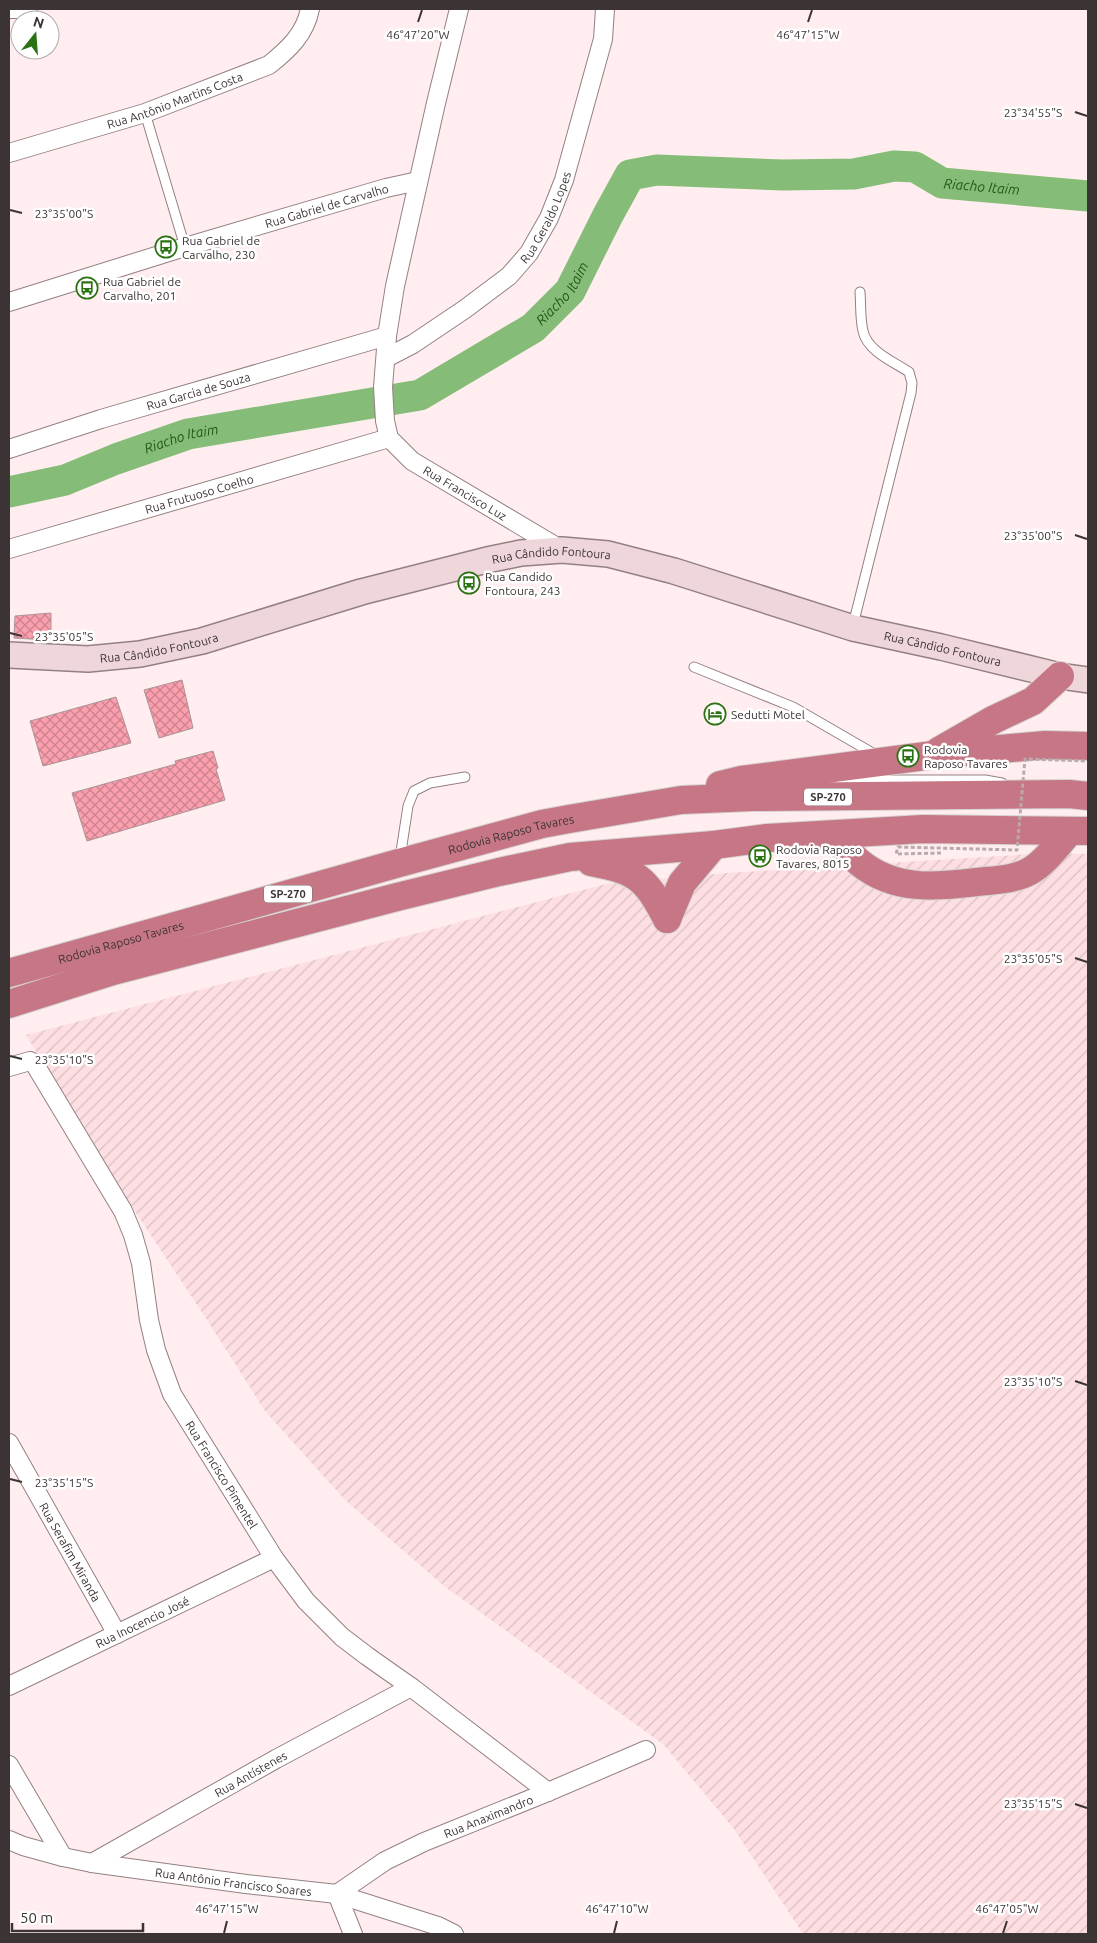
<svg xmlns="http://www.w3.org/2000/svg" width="1097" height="1943" viewBox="0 0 1097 1943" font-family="Ubuntu,sans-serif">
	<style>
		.industrial { fill: url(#industrial-furrows) }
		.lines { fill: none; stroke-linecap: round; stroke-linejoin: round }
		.river { stroke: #85bc77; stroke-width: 31 }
		.building { fill: url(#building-cross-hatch); stroke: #a99497 }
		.service-casing { stroke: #948083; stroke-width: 11 }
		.minor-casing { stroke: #948083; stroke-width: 20 }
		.secondary-casing { stroke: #948083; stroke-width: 28 }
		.motorway-casing { stroke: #d4d2d2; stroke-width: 30 }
		.service { stroke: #fff; stroke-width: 9 }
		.minor { stroke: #fff; stroke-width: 18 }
		.secondary { stroke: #eed6da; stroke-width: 25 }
		.motorway { stroke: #c67684; stroke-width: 28 }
		.path-bridge { stroke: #b9abac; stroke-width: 3; stroke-dasharray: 4 2.5; stroke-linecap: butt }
		.ticks { fill: none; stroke: #3c3334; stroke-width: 2 }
		.labels { text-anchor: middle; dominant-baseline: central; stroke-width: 5; stroke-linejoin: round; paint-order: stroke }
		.shield { fill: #fff; stroke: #767071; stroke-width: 1 }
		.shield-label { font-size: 11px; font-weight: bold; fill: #3c3334 }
		.street-label { font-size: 12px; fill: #3c3334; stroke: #fff }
		.poi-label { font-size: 12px; fill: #3c3334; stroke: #fff; text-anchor: start }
		.water-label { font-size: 14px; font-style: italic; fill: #245813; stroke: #fff }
		.ticks-label { font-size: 12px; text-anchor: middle; fill: #3c3334; stroke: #fff; stroke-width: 5; stroke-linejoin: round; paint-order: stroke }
	</style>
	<defs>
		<pattern id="industrial-furrows" width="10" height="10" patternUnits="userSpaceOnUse" patternTransform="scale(1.25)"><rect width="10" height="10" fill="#fddee2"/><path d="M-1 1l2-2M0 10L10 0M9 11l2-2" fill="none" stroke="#dabfc2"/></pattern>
		<pattern id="building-cross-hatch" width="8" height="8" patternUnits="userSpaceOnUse" patternTransform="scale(1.25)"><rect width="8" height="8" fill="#fb9fae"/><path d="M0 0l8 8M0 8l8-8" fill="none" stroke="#cc828e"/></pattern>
	</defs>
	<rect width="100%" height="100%" fill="#ffedef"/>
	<!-- industrial -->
	<path class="industrial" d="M 1050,853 L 1088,854 L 1088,1934 L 803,1934 L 734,1829 L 663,1744 L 444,1586 L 345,1500 L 265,1411 L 209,1323 L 123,1193 L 26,1035 L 610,883 L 727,873 Z"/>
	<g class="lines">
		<!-- river -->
		<path class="river" id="s1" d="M 9,492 L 65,480 L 116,459 L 188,434 L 420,395 L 533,328 L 570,291 L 608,215 L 630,175 L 657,170 L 783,175 L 854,174 L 894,166 L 915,167 L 942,183 L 1088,196"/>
	</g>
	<!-- building -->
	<g class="building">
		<path d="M 51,613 L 51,631 L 48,640 L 14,638 L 15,616 Z"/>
		<path d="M 182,680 L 193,728 L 159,738 L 144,690 Z"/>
		<path d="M 116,697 L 131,743 L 43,766 L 30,721 Z"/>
		<path d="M 213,751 L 218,768 L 216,769 L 225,800 L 87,841 L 72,793 L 176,764 L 175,761 Z"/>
	</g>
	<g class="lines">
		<!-- service casing -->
		<g class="service-casing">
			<g id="service">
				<path d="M 145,113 L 185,247"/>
				<path d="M 853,625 L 911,393 L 912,383 L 909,372 C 894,362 867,351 863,331 C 860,319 861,304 860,292"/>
				<path d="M 694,667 L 793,707 L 876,755"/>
				<path d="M 838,780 L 985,780 L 1002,783"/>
				<path d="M 400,858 L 408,806 L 414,791 L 430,783 L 465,777"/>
			</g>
		</g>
		<!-- minor casing -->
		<g class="minor-casing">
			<g id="minor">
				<path d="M 9,9 L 28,9"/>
				<path id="s2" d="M 459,9 L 436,103 L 395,286 L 387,336 L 383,387 L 385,421 L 389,438 L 412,461 L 562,550"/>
				<path id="s3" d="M 9,153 L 145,113 L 269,65 C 289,49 305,34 310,9"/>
				<path id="s4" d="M 9,302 L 185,247 L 386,188 L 418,181"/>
				<path id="s5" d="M 386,358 L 413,344 L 465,309 L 509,276 L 529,253 L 549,218 L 564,180 L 603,39 L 605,9"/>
				<path id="s6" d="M 9,449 L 101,419 L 387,336"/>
				<path id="s7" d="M 9,549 L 389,438"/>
				<path id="s8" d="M 9,1067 L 30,1061 L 34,1063 L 123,1211 L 133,1235 L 141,1263 L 149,1320 L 156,1350 L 172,1394 L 274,1558 L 306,1601 L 342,1637 L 367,1656 L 411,1687 L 548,1792"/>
				<path id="s9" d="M 9,1443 L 117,1634"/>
				<path id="s10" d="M 9,1686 L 274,1558"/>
				<path d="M 9,1765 L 63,1857"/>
				<path id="s11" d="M 9,1840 L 23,1846 L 63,1857 L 92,1863 L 246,1884 L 337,1894 L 438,1926 L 454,1934"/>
				<path id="s12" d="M 92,1863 L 276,1759 L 411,1687"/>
				<path id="s13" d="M 353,1934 L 337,1894 L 385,1861 L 424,1842 L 548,1792 L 646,1750"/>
			</g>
		</g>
		<!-- secondary casing -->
		<g class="secondary-casing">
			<g id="secondary">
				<path id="s14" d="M 9,655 L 88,659 L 140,654 L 202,641 L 361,592 L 487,560 L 521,553 L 562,550 L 608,554 L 674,571 L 853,628 L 941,647 L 1060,676 L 1088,680"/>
			</g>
		</g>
		<!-- motorway casing -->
		<g class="motorway-casing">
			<g id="motorway">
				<path d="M 939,751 L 993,720 L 1033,701 L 1060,676"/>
				<path d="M 720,785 L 741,780 L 933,755 L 1045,745 L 1088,746"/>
				<path d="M 833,835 C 842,844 850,855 860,863 C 895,891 935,887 977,882 C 995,880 1014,880 1030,871 C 1046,862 1058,844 1070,831"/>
				<path d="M 591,862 C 637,871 645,877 667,919"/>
				<path d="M 667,919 L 682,883 L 714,845"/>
				<path id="s15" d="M 9,973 L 399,863 L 542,824 L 569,819 L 681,800 L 752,797 L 1069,794 L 1088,796"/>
				<path d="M 9,1004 L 113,971 L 397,897 L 499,872 L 570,857 L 714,845 L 767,838 L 923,829 L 1088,831"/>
			</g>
		</g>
		<!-- service -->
		<use href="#service" class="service"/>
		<!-- minor -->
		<use href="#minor" class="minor"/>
		<!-- secondary -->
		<use href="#secondary" class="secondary"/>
		<!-- motorway -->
		<use href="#motorway" class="motorway"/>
		<!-- path-bridge -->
		<path class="path-bridge" d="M 941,853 L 896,854 L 898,847 L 1017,850 L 1025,759 L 1088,761"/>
	</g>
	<!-- ticks -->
	<path class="ticks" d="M 418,22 L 422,10M 808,22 L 812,10M 1075,112 L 1087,116M 10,210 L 22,213M 1075,535 L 1087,539M 10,633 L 22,636M 1075,958 L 1087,962M 10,1056 L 22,1059M 1075,1381 L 1087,1385M 10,1479 L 22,1482M 1075,1804 L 1087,1808M 224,1933 L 227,1921M 614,1933 L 617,1921M 1003,1933 L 1007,1921"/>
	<!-- icons -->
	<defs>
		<g id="bus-ring" transform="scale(1.125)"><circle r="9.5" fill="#fff" stroke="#2b7212" stroke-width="1.5"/><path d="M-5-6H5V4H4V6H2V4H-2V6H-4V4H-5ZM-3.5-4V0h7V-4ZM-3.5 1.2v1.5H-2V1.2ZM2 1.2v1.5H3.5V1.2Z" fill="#2b7212"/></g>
		<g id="hotel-ring" transform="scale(1.125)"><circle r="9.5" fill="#fff" stroke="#2b7212" stroke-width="1.5"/><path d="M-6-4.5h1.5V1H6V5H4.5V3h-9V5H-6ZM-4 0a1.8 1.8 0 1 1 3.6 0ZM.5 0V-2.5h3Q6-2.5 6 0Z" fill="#2b7212"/></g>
	</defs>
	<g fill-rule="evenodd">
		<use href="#bus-ring" x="166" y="247"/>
		<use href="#bus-ring" x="87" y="288"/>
		<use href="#bus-ring" x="469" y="583"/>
		<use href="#hotel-ring" x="715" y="714"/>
		<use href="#bus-ring" x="908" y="756"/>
		<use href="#bus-ring" x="760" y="856"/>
	</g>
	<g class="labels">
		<!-- shield labels -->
		<g class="shield">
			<rect x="804" y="788.5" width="48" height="17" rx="4"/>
			<rect x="264" y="885.5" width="48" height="17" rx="4"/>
		</g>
		<g class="shield-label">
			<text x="828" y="797">SP-270</text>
			<text x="288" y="894">SP-270</text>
		</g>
		<!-- street labels -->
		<g class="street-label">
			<text stroke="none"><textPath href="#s3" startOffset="174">Rua Antônio Martins Costa</textPath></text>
			<text stroke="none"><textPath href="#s4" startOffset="332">Rua Gabriel de Carvalho</textPath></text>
			<text stroke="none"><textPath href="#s5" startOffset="218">Rua Geraldo Lopes</textPath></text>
			<text stroke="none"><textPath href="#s6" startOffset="198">Rua Garcia de Souza</textPath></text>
			<text stroke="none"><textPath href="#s2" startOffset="532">Rua Francisco Luz</textPath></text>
			<text stroke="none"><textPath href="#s7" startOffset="198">Rua Frutuoso Coelho</textPath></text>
			<text stroke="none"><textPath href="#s14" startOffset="556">Rua Cândido Fontoura</textPath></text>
			<text stroke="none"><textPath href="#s14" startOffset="151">Rua Cândido Fontoura</textPath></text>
			<text stroke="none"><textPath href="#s14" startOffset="961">Rua Cândido Fontoura</textPath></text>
			<text stroke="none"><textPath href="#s15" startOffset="521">Rodovia Raposo Tavares</textPath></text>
			<text stroke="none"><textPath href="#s15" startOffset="116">Rodovia Raposo Tavares</textPath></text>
			<text stroke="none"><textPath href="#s8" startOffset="484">Rua Francisco Pimentel</textPath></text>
			<text stroke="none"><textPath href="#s9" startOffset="125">Rua Serafim Miranda</textPath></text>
			<text stroke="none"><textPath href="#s10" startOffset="148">Rua Inocencio José</textPath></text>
			<text stroke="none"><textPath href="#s12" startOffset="182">Rua Antístenes</textPath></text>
			<text stroke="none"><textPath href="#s13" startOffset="214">Rua Anaximandro</textPath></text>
			<text stroke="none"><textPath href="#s11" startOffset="229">Rua Antônio Francisco Soares</textPath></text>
		</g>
		<!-- poi labels -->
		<g class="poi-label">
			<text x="182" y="240">Rua Gabriel de<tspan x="182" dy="14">Carvalho, 230</tspan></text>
			<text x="103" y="281">Rua Gabriel de<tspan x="103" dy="14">Carvalho, 201</tspan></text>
			<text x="485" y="576">Rua Candido<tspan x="485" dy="14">Fontoura, 243</tspan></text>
			<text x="731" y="714">Sedutti Motel</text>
			<text x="924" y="749">Rodovia<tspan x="924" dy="14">Raposo Tavares</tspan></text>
			<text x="776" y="849">Rodovia Raposo<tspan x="776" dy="14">Tavares, 8015</tspan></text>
		</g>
		<!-- water labels -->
		<g class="water-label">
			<text stroke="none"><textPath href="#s1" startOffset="1096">Riacho Itaim</textPath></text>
			<text stroke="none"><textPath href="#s1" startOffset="601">Riacho Itaim</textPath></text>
			<text stroke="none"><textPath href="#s1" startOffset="181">Riacho Itaim</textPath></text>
		</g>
	</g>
	<g class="ticks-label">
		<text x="418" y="39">46°47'20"W</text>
		<text x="808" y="39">46°47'15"W</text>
		<text x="1033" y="117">23°34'55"S</text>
		<text x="64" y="218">23°35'00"S</text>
		<text x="1033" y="540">23°35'00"S</text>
		<text x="64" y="641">23°35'05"S</text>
		<text x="1033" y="963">23°35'05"S</text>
		<text x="64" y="1064">23°35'10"S</text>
		<text x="1033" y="1386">23°35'10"S</text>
		<text x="64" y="1487">23°35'15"S</text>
		<text x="1033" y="1808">23°35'15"S</text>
		<text x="227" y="1913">46°47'15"W</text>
		<text x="617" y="1913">46°47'10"W</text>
		<text x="1007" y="1913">46°47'05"W</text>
	</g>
	<!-- border -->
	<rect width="1097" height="1943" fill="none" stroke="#3c3334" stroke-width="20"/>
	<!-- north arrow -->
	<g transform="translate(35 35) rotate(17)"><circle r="24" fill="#ffffff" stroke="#b1adae"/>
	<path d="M0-4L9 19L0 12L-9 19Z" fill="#2b7212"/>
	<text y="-8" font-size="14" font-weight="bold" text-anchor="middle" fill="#3c3334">N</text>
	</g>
	<!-- scale -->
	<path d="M12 1923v8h131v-8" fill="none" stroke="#3c3334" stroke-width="2.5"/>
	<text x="20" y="1923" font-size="15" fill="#3c3334" stroke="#ffffff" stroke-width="4" paint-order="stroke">50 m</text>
</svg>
